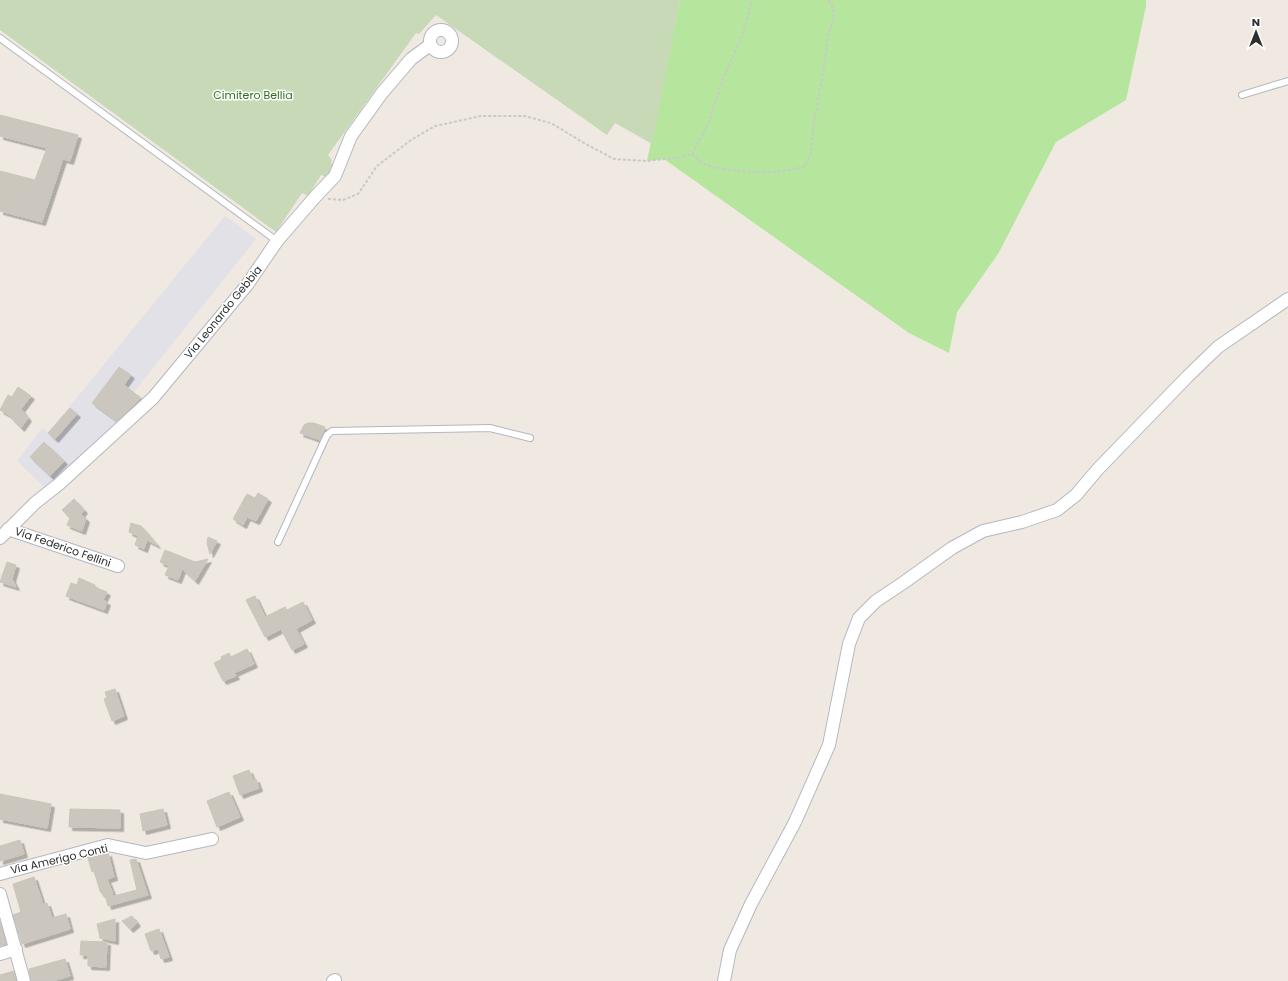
<svg xmlns="http://www.w3.org/2000/svg" width="1288" height="981" viewBox="0 0 1288 981" font-family="Poppins,sans-serif">
	<style>
		.industrial { fill: #e3e1e8 }
		.green { fill: #b6e59e }
		.cemetery { fill: #c8d9b8 }
		.building { fill: #cbc7bf; stroke: #cbc5ba; filter: url(#shadow) }
		.lines { fill: none; stroke-linecap: round; stroke-linejoin: round }
		.lane-casing { stroke: #b4b7c1; stroke-width: 8 }
		.street-casing { stroke: #b4b7c1; stroke-width: 14 }
		.path { stroke: #c9c9c9; stroke-width: 2; stroke-dasharray: 3 2; stroke-linecap: butt }
		.lane { stroke: #fff; stroke-width: 6 }
		.street { stroke: #fff; stroke-width: 12 }
		.labels { text-anchor: middle; dominant-baseline: central; stroke-width: 3; stroke-linejoin: round; paint-order: stroke }
		.park-label { font-size: 11px; fill: #2c6e1b; stroke: #fff }
		.street-label { font-size: 11px; fill: #2e2e2e; stroke: #fff }
	</style>
	<defs>
		<filter id="shadow"><feDropShadow dx="3.5" dy="3.5" stdDeviation="0" flood-color="#0004"/></filter>
	</defs>
	<rect width="100%" height="100%" fill="#efe9e1"/>
	<!-- industrial -->
	<path class="industrial" d="M 225,216 L 256,239 L 134,392 L 124,385 L 131,375 L 118,367 L 92,403 L 119,424 L 95,446 L 45,488 L 17,461 L 42,428 L 48,433 Z"/>
	<!-- green -->
	<path class="green" d="M 680,0 L 1146,0 L 1146,6 L 1126,100 L 1056,142 L 998,254 L 957,312 L 949,353 L 909,333 L 664,159 L 647,161 Z"/>
	<!-- cemetery -->
	<path class="cemetery" d="M 0,0 L 680,0 L 652,144 L 615,123 L 607,135 L 436,15 L 419,34 L 416,33 L 328,155 L 332,160 L 331,162 L 334,168 L 326,177 L 321,175 L 308,196 L 302,193 L 276,232 L 0,30 Z"/>
	<!-- building -->
	<g class="building">
		<path d="M 0,115 L 78,135 L 70,161 L 63,159 L 42,222 L 0,211 L 0,171 L 35,180 L 47,148 L 0,136 Z"/>
		<path d="M 119,367 L 131,375 L 124,385 L 141,398 L 117,421 L 92,403 Z"/>
		<path d="M 18,387 L 31,396 L 21,409 L 28,418 L 21,428 L 10,417 L 11,416 L 0,410 L 8,395 L 12,397 Z"/>
		<path d="M 70,408 L 77,414 L 55,439 L 48,433 Z"/>
		<path d="M 308,423 L 314,423 L 325,427 L 320,440 L 300,433 L 304,425 Z"/>
		<path d="M 44,442 L 64,461 L 50,476 L 30,457 Z"/>
		<path d="M 258,493 L 268,499 L 256,521 L 247,517 L 243,525 L 233,519 L 247,494 L 255,498 Z"/>
		<path d="M 74,499 L 84,510 L 81,514 L 86,519 L 82,531 L 67,525 L 70,518 L 62,510 Z"/>
		<path d="M 131,523 L 141,526 L 157,545 L 147,540 L 144,549 L 135,545 L 138,536 L 129,532 Z"/>
		<path d="M 208,537 L 217,541 L 210,554 L 207,543 Z"/>
		<path d="M 165,550 L 195,562 L 208,559 L 195,581 L 182,569 L 178,580 L 165,575 L 169,566 L 160,562 Z"/>
		<path d="M 7,562 L 16,565 L 12,579 L 16,587 L 0,582 Z"/>
		<path d="M 79,578 L 95,585 L 94,587 L 107,592 L 103,600 L 107,602 L 104,610 L 66,596 L 71,583 L 77,585 Z"/>
		<path d="M 255,596 L 265,617 L 285,607 L 287,610 L 303,602 L 312,620 L 296,629 L 304,644 L 292,650 L 281,629 L 265,637 L 246,600 Z"/>
		<path d="M 247,649 L 254,664 L 234,673 L 236,676 L 223,681 L 214,663 L 222,659 L 221,657 L 229,653 L 231,657 Z"/>
		<path d="M 115,689 L 124,716 L 112,721 L 104,699 L 107,698 L 105,692 Z"/>
		<path d="M 249,770 L 253,780 L 256,779 L 259,788 L 240,795 L 233,776 Z"/>
		<path d="M 229,792 L 240,817 L 217,827 L 207,801 Z"/>
		<path d="M 0,794 L 51,804 L 47,828 L 0,819 Z"/>
		<path d="M 70,809 L 120,810 L 120,828 L 69,827 Z"/>
		<path d="M 163,809 L 167,825 L 143,831 L 140,814 Z"/>
		<path d="M 20,840 L 24,854 L 0,861 L 0,846 Z"/>
		<path d="M 108,853 L 114,877 L 107,879 L 113,894 L 105,898 L 100,891 L 94,871 L 92,872 L 88,858 Z"/>
		<path d="M 136,859 L 148,895 L 108,906 L 106,898 L 137,890 L 130,860 Z"/>
		<path d="M 34,877 L 43,905 L 47,903 L 52,918 L 66,914 L 70,929 L 22,944 L 13,915 L 21,912 L 13,884 Z"/>
		<path d="M 132,916 L 137,923 L 130,929 L 122,921 Z"/>
		<path d="M 115,919 L 115,941 L 100,938 L 97,924 Z"/>
		<path d="M 0,922 L 6,944 L 0,946 Z"/>
		<path d="M 159,929 L 169,957 L 161,959 L 158,949 L 151,951 L 145,934 Z"/>
		<path d="M 81,941 L 107,942 L 106,967 L 88,966 L 88,955 L 80,955 Z"/>
		<path d="M 65,959 L 70,976 L 52,981 L 31,981 L 29,969 Z"/>
		<path d="M 14,971 L 16,981 L 0,981 L 0,975 Z"/>
	</g>
	<g class="lines">
		<!-- lane casing -->
		<g class="lane-casing">
			<g id="lane">
				<path d="M 0,38 L 277,241"/>
				<path d="M 1242,95 L 1288,81"/>
				<path d="M 278,542 L 327,435 L 332,431 L 490,428 L 530,438"/>
			</g>
		</g>
		<!-- street casing -->
		<g class="street-casing">
			<g id="street">
				<circle cx="441" cy="41" r="11"/>
				<path d="M 8,529 L 118,566"/>
				<path d="M 0,538 L 35,503 L 59,484 L 153,398 L 247,285 L 277,241 L 315,197 L 335,176 L 351,136 L 382,93 L 411,59 L 430,45"/>
				<path d="M 0,874 L 108,845 L 146,853 L 212,839"/>
				<path d="M 0,894 L 24,981"/>
				<path d="M 0,954 L 16,949"/>
				<path d="M 333,981 L 335,980"/>
				<path d="M 724,981 L 730,950 L 751,904 L 795,822 L 829,745 L 849,644 L 859,618 L 876,601 L 903,583 L 952,548 L 983,531 L 1022,522 L 1057,510 L 1076,495 L 1098,469 L 1187,377 L 1218,347 L 1288,299"/>
			</g>
		</g>
		<!-- path -->
		<g class="path">
			<path d="M 692,154 C 696,157 701,163 707,165 C 714,168 723,169 731,170 C 757,173 780,174 805,166 L 811,152 L 814,121 L 822,78 L 828,37 L 834,15 L 832,5 L 828,0"/>
			<path d="M 328,199 L 343,200 L 358,194 L 377,166 L 411,140 L 435,126 L 481,116 L 524,116 L 551,123 L 584,143 L 614,159 L 647,161 L 681,157 L 692,154 L 709,122 L 720,87 L 743,33 L 752,0"/>
		</g>
		<!-- lane -->
		<use href="#lane" class="lane"/>
		<!-- street -->
		<use href="#street" class="street"/>
	</g>
	<g class="labels">
		<!-- park labels -->
		<g class="park-label">
			<text x="253" y="95">Cimitero Bellia</text>
		</g>
		<!-- street labels -->
		<g class="street-label">
			<text transform="translate(223 312) rotate(-51)">Via Leonardo Gebbia</text>
			<text transform="translate(63 547) rotate(19)">Via Federico Fellini</text>
			<text transform="translate(59 859) rotate(-13)">Via Amerigo Conti</text>
		</g>
	</g>
	<!-- north arrow -->
	<g transform="translate(1256 32)" stroke="#ffffff" stroke-width="3" paint-order="stroke">
	<path d="M0-3L7 15L0 10L-7 15Z" fill="#2e2e2e"/>
	<text y="-6" font-size="11" font-weight="bold" text-anchor="middle" fill="#2e2e2e">N</text>
	</g>
</svg>
